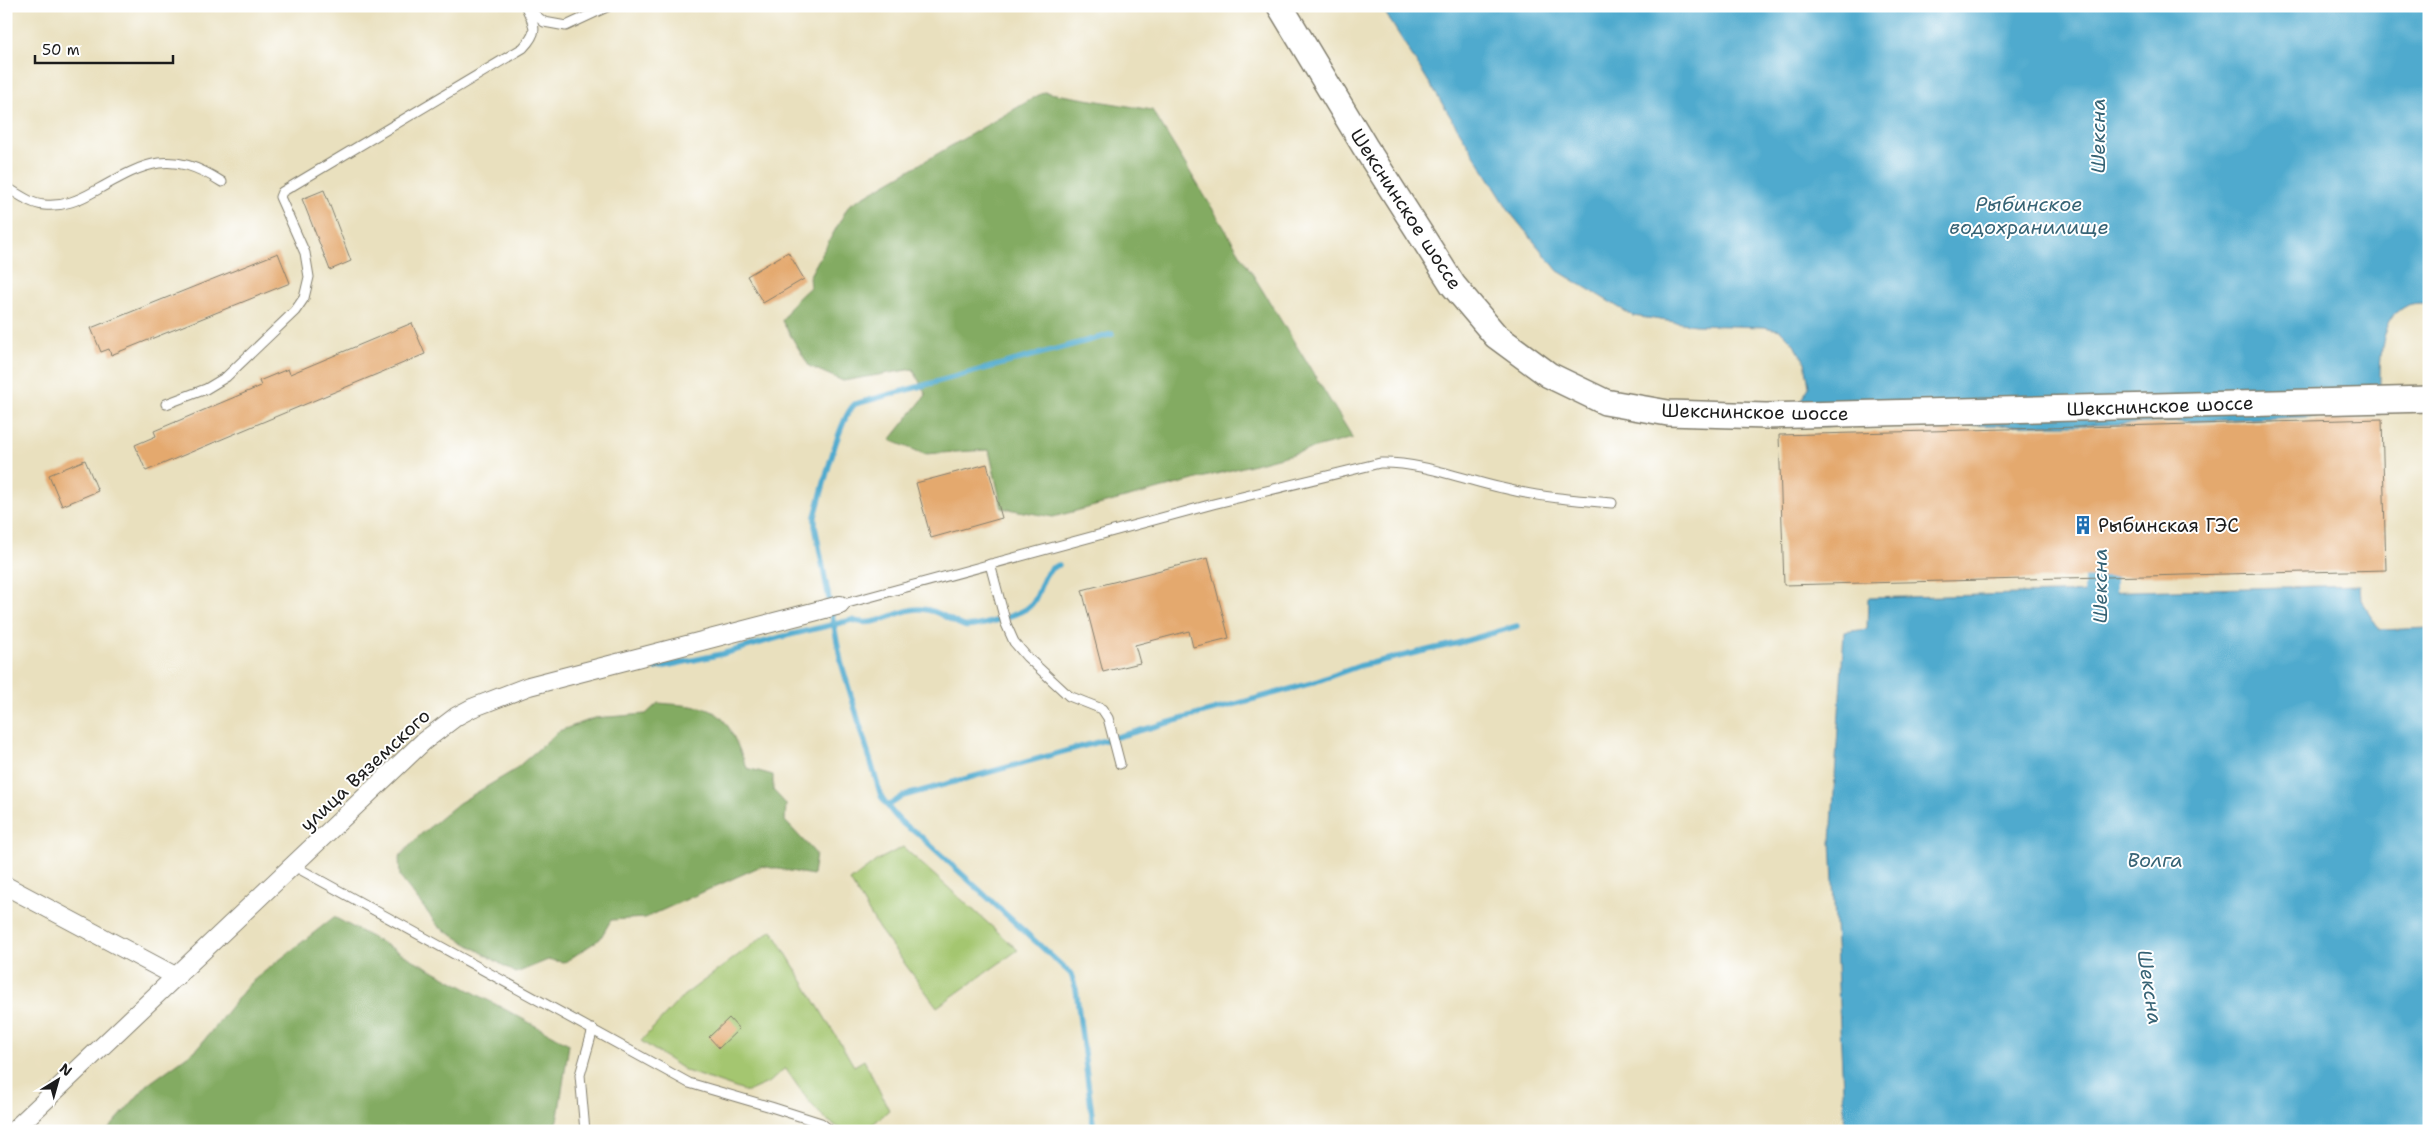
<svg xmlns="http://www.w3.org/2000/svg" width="2435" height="1137" viewBox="0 0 2435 1137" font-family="'Shantell Sans',sans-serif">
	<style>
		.green { fill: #a4c670; stroke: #607146 }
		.forest { fill: #83ab62; stroke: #50643f }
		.water { fill: #50aace; stroke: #366375 }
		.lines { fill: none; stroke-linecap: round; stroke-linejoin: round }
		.stream { stroke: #50aace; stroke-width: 5.5 }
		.river { stroke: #50aace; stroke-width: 32 }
		.building { fill: #e4a96e }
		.lane-casing { stroke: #827e6d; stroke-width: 11 }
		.street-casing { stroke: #827e6d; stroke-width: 20 }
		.secondary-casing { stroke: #827e6d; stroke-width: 28 }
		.lane { stroke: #fff; stroke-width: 9 }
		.street { stroke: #fff; stroke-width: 18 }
		.secondary { stroke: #fff; stroke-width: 25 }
		.labels { text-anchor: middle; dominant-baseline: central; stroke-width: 4; stroke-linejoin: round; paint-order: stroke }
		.street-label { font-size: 19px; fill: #1c1c1c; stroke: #fff }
		.poi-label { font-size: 19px; fill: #1c1c1c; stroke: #fff; text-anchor: start }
		.water-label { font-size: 20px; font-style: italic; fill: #366375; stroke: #fff }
	</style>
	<rect width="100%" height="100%" fill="#fff"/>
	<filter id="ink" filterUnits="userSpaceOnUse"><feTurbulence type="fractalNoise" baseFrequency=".02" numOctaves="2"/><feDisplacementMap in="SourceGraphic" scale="10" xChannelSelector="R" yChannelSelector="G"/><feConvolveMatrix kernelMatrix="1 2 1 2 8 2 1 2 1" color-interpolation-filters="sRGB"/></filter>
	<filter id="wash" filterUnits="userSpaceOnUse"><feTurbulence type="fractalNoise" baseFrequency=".0096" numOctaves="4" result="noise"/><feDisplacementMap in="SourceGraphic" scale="20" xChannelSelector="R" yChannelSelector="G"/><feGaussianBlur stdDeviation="1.12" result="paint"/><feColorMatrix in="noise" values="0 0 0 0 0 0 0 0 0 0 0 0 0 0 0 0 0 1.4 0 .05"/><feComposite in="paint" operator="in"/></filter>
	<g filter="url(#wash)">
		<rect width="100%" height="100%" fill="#e9e0be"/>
		<!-- green -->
		<g class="green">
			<path d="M 903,847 L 1018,950 L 937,1007 L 879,929 L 850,881 L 876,861 Z"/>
			<path d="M 772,930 L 854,1066 L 864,1060 L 889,1110 C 882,1116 870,1128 861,1131 C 828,1137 802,1091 785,1068 L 770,1082 L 747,1092 L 686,1071 L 641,1041 L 683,996 Z"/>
		</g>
		<!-- forest -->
		<g class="forest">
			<path d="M 1044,92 L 1152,110 L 1353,438 L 1053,517 L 1002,508 L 989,450 L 924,454 L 890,440 L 926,395 L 913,369 L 843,381 L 809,366 L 782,321 L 793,303 L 810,287 L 809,277 L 849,205 Z"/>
			<path d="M 658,703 C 723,708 722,707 747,768 L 773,775 L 773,790 L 786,804 L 785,821 L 816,854 L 813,875 L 761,866 L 645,918 L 611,920 L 600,939 L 565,962 L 548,960 L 516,973 L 439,927 L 400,877 L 399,857 L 420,835 L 459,803 L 513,771 L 559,731 L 595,718 L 646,714 Z"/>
			<path d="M 334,917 L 569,1044 L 558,1117 L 553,1131 L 107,1131 L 147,1085 L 197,1049 L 250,983 Z"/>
		</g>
		<!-- water -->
		<g class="water">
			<path d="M 1381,6 L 2429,6 L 2429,304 C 2371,294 2381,378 2380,414 L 2101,425 L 1804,426 L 1794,412 L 1809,387 L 1805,362 L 1794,344 L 1780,330 L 1764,327 L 1695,325 L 1633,316 L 1558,271 L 1512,215 Z"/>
			<path d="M 2360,585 L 2361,600 L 2380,630 L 2429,628 L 2429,1131 L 1845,1131 L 1831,841 L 1844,632 L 1867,629 L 1868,598 Z"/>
		</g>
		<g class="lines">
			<!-- stream -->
			<g class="stream">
				<path d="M 656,668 L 722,654 L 781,637 L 852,620 C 878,629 894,610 918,609 C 936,608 949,621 964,626 C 975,629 1016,615 1026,609 C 1043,599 1038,570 1059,565"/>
				<path d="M 888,806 L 903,796 L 1312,683 L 1359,666 L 1458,643 L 1517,626"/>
				<path d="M 1094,1131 L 1076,989 L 1071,974 L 916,832 C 901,826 889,809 881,796 L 841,662 L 815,526 L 815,516 C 822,493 839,417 855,404 L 1112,334"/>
			</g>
			<!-- river -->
			<path class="river" d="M 2100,533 L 2100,637"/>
		</g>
		<g id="blocks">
			<!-- building -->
			<g class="building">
				<path d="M 324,190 L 351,261 L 330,270 L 302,199 Z"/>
				<path d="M 788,252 L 804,279 L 763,303 L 747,276 Z"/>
				<path d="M 278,253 L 290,283 L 111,355 L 109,349 L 101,352 L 91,328 Z"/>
				<path d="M 412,323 L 425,354 L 146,471 L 135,445 L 156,436 L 154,431 L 261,386 L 259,381 L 288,369 L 290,374 Z"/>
				<path d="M 2382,419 L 2386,570 L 1784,585 L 1779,435 Z"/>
				<path d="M 85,460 L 98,491 L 62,506 L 49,475 Z"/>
				<path d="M 987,464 L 1002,518 L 931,538 L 916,483 Z"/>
				<path d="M 1208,558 L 1229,638 L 1193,647 L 1189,631 L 1135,645 L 1140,663 L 1103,672 L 1082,590 Z"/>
				<path d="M 729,1018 L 739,1029 L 719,1048 L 709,1037 Z"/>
			</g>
		</g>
	</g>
	<g filter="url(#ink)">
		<use href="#blocks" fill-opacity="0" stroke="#827e6d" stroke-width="1"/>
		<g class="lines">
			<!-- lane casing -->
			<g class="lane-casing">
				<g id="lane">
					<path d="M 529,10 L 544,22 L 566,26 L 609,6"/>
					<path d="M 6,187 C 18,194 31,204 44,205 C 63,207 79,200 95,191 C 145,163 169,148 222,182"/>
					<path d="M 166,404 L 206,389 L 226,377 L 295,311 L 304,298 L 309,277 L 305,253 L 280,197 L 282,192 L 523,48 C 539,31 535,27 526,7"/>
					<path d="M 990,564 L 1006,624 L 1014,642 L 1027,657 L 1069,696 L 1102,709 L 1108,718 L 1120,764"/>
					<path d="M 840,605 L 1213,504 L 1380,463 C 1422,462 1461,479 1502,488 C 1538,497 1575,500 1612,503"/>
					<path d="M 294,866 L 689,1083 L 771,1107 L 821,1123 L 831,1131"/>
					<path d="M 585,1131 L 580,1075 L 593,1029"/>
				</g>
			</g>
			<!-- street casing -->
			<g class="street-casing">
				<g id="street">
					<path d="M 6,886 L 177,977"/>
					<path d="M 13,1131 L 424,741 L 457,716 L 472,708 L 529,686 L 840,605"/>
				</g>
			</g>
			<!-- secondary casing -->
			<g class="secondary-casing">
				<path id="secondary" d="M 1280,6 L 1365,147 L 1453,285 L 1496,336 L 1549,375 L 1605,402 L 1668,413 L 1766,416 L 2429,399"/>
			</g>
			<!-- lane -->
			<use href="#lane" class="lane"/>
			<!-- street -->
			<use href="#street" class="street"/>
			<!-- secondary -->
			<use href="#secondary" class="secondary"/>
		</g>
	</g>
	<!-- icons -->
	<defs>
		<g id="building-bare" transform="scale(1.5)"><path d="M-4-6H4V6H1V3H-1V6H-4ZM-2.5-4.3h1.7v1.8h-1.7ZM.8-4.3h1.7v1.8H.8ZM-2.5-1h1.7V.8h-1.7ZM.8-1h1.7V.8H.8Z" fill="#1f6fb2" stroke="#fff" stroke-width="2.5" paint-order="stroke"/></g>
	</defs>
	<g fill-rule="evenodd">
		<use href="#building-bare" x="2083" y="525"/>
	</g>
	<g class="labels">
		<!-- street labels -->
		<g class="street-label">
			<text transform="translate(1406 209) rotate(57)">Шекснинское шоссе</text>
			<text transform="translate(2160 406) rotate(-2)">Шекснинское шоссе</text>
			<text transform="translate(1755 412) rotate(1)">Шекснинское шоссе</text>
			<text transform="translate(365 770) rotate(-43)">улица Вяземского</text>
		</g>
		<!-- poi labels -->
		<g class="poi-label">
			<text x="2098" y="525">Рыбинская ГЭС</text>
		</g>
		<!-- water labels -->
		<g class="water-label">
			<text transform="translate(2098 136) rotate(-90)">Шексна</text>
			<text x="2029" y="204">Рыбинское<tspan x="2029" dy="23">водохранилище</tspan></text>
			<text transform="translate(2100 586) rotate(-90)">Шексна</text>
			<text x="2155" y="860">Волга</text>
			<text transform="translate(2150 987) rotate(81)">Шексна</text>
		</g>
	</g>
	<!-- margin -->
	<rect width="2435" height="1137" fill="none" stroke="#fff" stroke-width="25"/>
	<!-- north arrow -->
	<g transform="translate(58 1080) rotate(37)" stroke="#ffffff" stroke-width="4" paint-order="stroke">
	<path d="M0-4L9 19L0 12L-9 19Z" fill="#1c1c1c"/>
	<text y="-8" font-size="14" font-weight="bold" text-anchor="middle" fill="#1c1c1c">N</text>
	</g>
	<!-- scale -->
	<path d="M35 55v8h138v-8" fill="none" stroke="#1c1c1c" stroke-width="2.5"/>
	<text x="42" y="55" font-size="15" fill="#1c1c1c" stroke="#ffffff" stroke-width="4" paint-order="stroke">50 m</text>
</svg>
